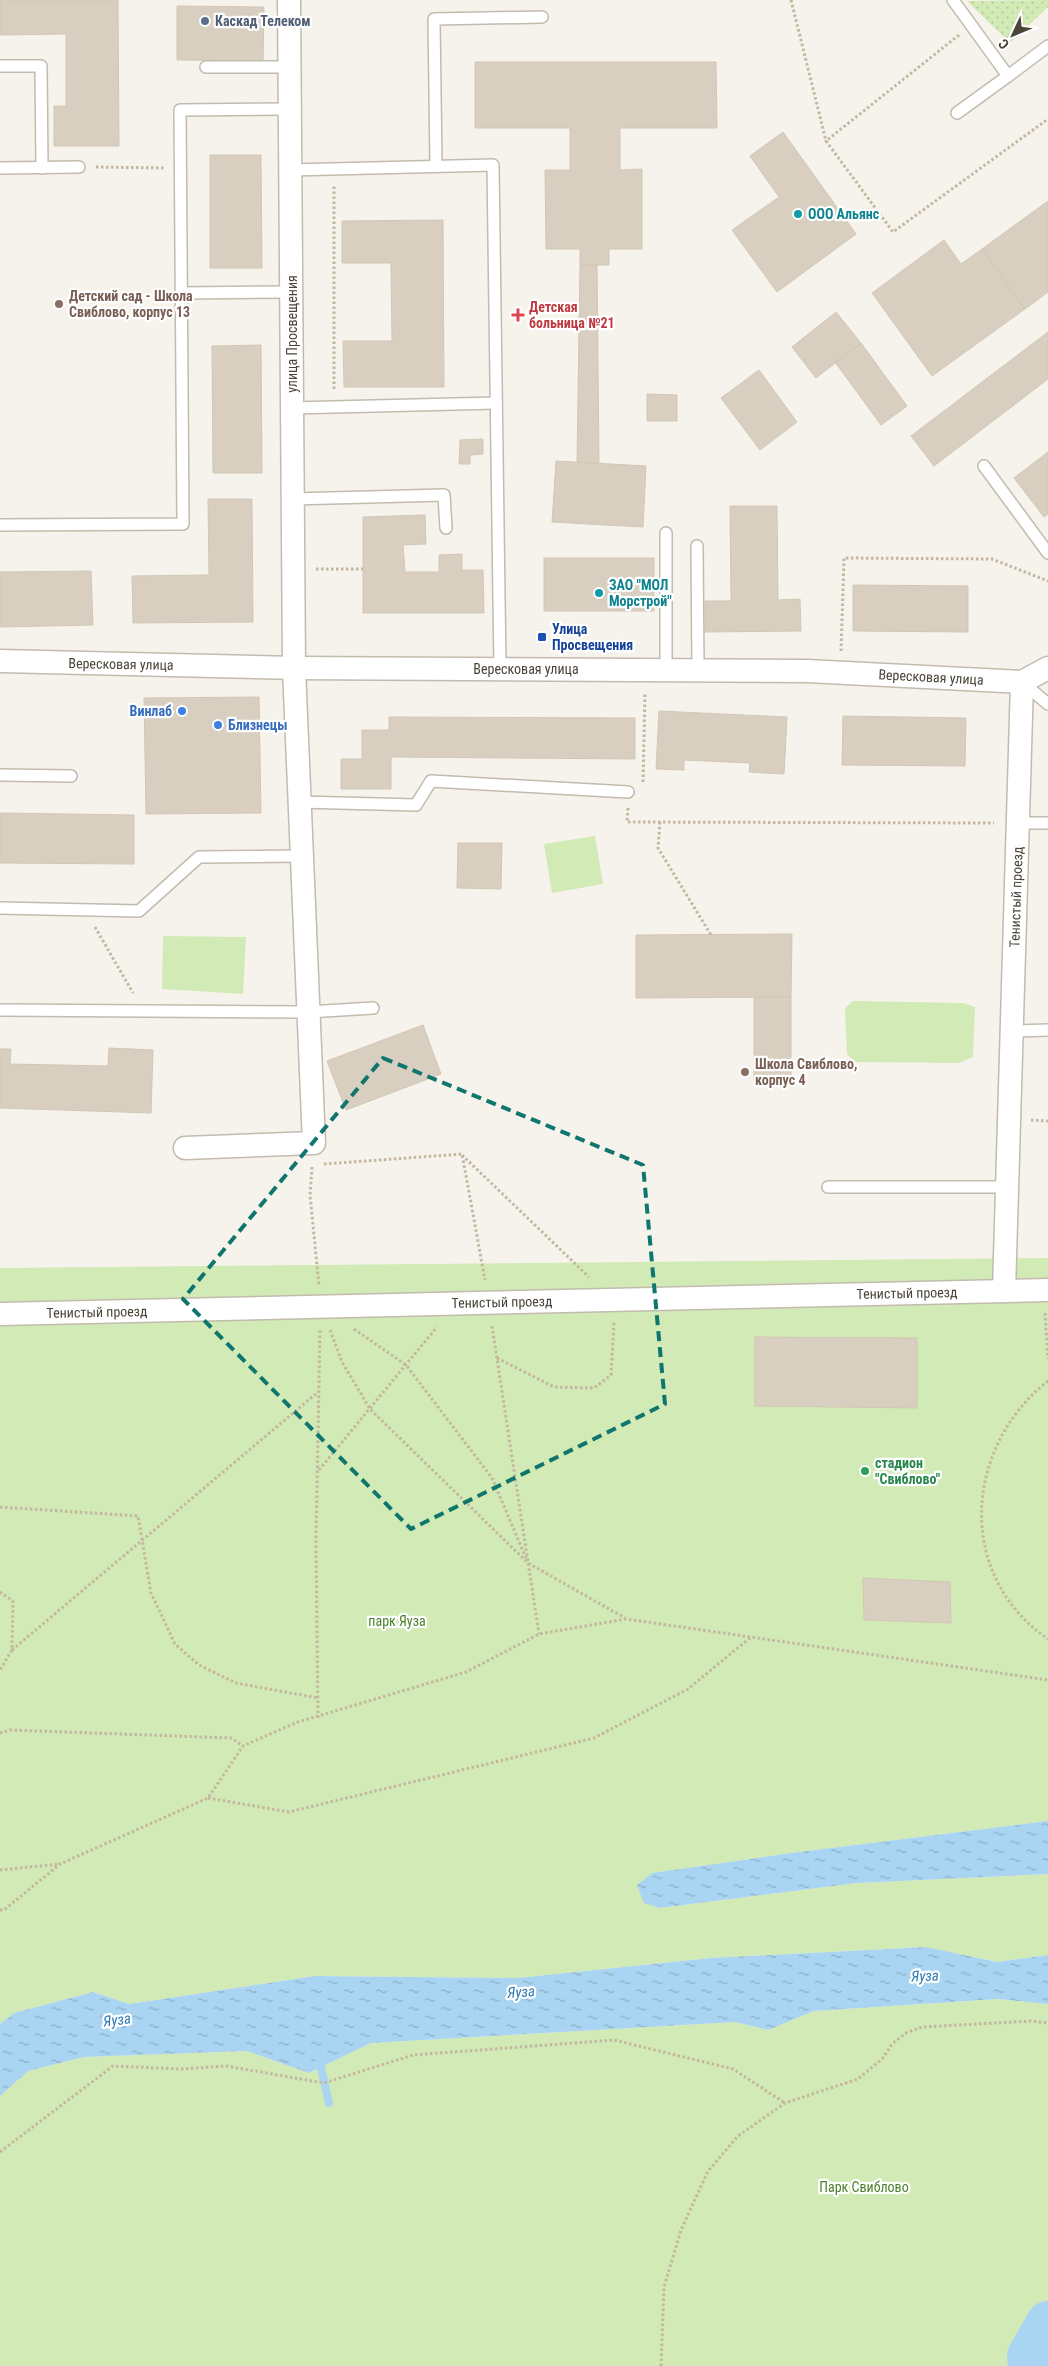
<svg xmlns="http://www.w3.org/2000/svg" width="1048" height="2366" viewBox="0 0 1048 2366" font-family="'Roboto Condensed',sans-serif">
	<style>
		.grass { fill: url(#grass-dots) }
		.park { fill: #d2eab5 }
		.water { fill: url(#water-ripples) }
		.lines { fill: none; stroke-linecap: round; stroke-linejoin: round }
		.stream { stroke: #a9d4f2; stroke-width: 8 }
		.river { stroke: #a9d4f2; stroke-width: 44 }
		.building { fill: #d8cfc1; stroke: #d3c7b4 }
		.lane-casing { stroke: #c2bbae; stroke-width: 14 }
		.street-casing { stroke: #c2bbae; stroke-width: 25 }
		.path { stroke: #c4b79f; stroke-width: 3; stroke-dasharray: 2.5 2.5; stroke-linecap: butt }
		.lane { stroke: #fff; stroke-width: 11 }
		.street { stroke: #fff; stroke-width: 22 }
		.marked { fill: none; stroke: #0f766e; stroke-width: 4; stroke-dasharray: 10 6; stroke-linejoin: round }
		.service-dot { fill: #5c6f8a; stroke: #fff; stroke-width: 2 }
		.culture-dot { fill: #0f9aa8; stroke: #fff; stroke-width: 2 }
		.education-dot { fill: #8d6e63; stroke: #fff; stroke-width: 2 }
		.health-dot { fill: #e0444e; stroke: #fff; stroke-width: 2 }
		.transit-dot { fill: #1a4fb4; stroke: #fff; stroke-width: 2 }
		.shop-dot { fill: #3f7fe0; stroke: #fff; stroke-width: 2 }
		.leisure-dot { fill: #2e9e5b; stroke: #fff; stroke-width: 2 }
		.labels { text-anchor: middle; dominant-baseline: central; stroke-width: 4.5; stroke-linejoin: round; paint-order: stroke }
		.service-label { font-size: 14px; font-weight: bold; fill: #4e5e75; stroke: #fff; text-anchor: start }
		.culture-label { font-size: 14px; font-weight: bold; fill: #0d838f; stroke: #fff; text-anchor: start }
		.education-label { font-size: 14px; font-weight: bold; fill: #785e54; stroke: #fff; text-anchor: start }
		.health-label { font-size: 14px; font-weight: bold; fill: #be3a42; stroke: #fff; text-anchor: start }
		.street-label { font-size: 14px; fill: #4b4439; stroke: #fff }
		.transit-label { font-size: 14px; font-weight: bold; fill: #164399; stroke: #fff; text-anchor: start }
		.shop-label { font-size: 14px; font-weight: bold; fill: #366cbe; stroke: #fff; text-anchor: end }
		.leisure-label { font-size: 14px; font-weight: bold; fill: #27864d; stroke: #fff; text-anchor: start }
		.park-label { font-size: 14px; fill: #4a7f2a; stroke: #fff }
		.water-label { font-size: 15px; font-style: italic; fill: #2e7ab2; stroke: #fff }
	</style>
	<defs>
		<pattern id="grass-dots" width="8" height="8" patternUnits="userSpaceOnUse" patternTransform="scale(1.25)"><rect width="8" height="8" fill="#d2eab5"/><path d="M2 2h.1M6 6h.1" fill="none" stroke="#b6ca9c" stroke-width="1.8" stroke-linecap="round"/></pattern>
		<pattern id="water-ripples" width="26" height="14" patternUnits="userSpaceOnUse" patternTransform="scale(1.25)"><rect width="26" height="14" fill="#a9d4f2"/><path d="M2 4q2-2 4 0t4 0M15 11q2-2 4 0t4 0" fill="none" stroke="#8caec5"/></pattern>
	</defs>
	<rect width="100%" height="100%" fill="#f6f3ec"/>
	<!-- grass -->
	<path class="grass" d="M 1048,0 L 1048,7 L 1010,43 L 967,1 Z"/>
	<!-- park -->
	<g class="park">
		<path d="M 595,836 L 603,884 L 552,893 L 544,844 Z"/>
		<path d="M 163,936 L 246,937 L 243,994 L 162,989 Z"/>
		<path d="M 853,1001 L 963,1003 L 975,1007 L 973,1057 L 959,1063 L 855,1062 L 847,1054 L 845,1008 Z"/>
		<path d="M 1048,1258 L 1048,1821 L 791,1853 L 653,1873 L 637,1885 L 660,1908 L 857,1883 L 1048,1874 L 1048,1955 L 997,1962 L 925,1947 L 711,1958 L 518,1978 L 315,1976 L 129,2004 L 93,1992 L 14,2013 L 0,2024 L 0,1268 Z"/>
		<path d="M 998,1999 L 1048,2004 L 1048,2366 L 0,2366 L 0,2096 L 28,2071 L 84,2057 L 247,2051 L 309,2073 L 371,2043 L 735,2022 L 768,2030 L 814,2011 Z"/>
	</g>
	<!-- water -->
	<g class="water">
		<path d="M 1048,1821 L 1048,1874 L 857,1883 L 660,1908 L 644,1903 L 637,1885 L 652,1873 L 791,1853 Z"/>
		<path d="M 926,1947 L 997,1962 L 1048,1955 L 1048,2004 L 998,1999 L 814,2011 L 768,2030 L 735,2022 L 371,2043 L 309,2073 L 247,2051 L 84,2057 L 28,2071 L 0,2096 L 0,2024 L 14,2013 L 93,1992 L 129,2004 L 315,1976 L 518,1978 L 711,1958 Z"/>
	</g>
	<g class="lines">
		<!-- stream -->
		<path class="stream" d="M 319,2059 L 329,2103"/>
		<!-- river -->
		<path class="river" d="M 1030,2366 L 1029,2356 L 1048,2323"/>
	</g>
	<!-- building -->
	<g class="building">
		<path d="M 0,0 L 118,0 L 119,146 L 54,146 L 54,106 L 66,106 L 66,34 L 0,35 Z"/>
		<path d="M 177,6 L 264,7 L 263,61 L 177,60 Z"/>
		<path d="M 475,62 L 716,62 L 717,128 L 620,128 L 620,170 L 642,169 L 642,249 L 609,249 L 609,265 L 580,265 L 580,249 L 546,249 L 545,170 L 570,170 L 570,128 L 475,128 Z"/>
		<path d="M 783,132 L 856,234 L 777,292 L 732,230 L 779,197 L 750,156 Z"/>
		<path d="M 210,155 L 261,155 L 262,268 L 210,268 Z"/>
		<path d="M 1048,201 L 1048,292 L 1025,309 L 982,249 Z"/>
		<path d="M 443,220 L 444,387 L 344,387 L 343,341 L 392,341 L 391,263 L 342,263 L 342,221 Z"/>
		<path d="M 944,240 L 961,264 L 982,249 L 1025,309 L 932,376 L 872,293 Z"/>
		<path d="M 580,265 L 597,265 L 599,464 L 577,462 Z"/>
		<path d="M 836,312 L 861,343 L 816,378 L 792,347 Z"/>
		<path d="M 1048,332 L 1048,379 L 934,466 L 911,436 Z"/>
		<path d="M 861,343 L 907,406 L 881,425 L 835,362 Z"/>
		<path d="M 261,345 L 262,473 L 213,473 L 212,346 Z"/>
		<path d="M 759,370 L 797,422 L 760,450 L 721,398 Z"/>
		<path d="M 647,394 L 677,395 L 677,421 L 647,421 Z"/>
		<path d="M 483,439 L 483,454 L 470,455 L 470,464 L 459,464 L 460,440 Z"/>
		<path d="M 1048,452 L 1048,514 L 1044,517 L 1014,478 Z"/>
		<path d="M 556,461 L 646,466 L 643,527 L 552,522 Z"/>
		<path d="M 208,499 L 252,499 L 253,622 L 133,623 L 132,576 L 209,575 Z"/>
		<path d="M 730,506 L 777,506 L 778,600 L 800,599 L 801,631 L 705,632 L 705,601 L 731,601 Z"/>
		<path d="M 425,515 L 426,544 L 403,545 L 405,572 L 439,572 L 439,555 L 462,554 L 462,570 L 483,570 L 484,613 L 363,613 L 363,517 Z"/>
		<rect x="544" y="558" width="110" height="53"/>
		<path d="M 91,571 L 93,625 L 0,627 L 0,572 Z"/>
		<path d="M 853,585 L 968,586 L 968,632 L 853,631 Z"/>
		<path d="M 259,697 L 261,813 L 146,814 L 144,698 Z"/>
		<path d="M 659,711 L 787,717 L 784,774 L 749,772 L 750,763 L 684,760 L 684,770 L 656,769 Z"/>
		<path d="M 843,716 L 966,718 L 965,766 L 842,765 Z"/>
		<path d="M 389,717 L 635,718 L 635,759 L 391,757 L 391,789 L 341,789 L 341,759 L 362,759 L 362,730 L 389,730 Z"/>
		<path d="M 0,813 L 134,815 L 134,864 L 0,863 Z"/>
		<path d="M 458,843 L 502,843 L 501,889 L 457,888 Z"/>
		<path d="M 792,934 L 791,997 L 636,998 L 636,935 Z"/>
		<path d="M 754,997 L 791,997 L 791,1083 L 754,1082 Z"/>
		<path d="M 423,1025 L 441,1074 L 346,1110 L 327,1061 Z"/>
		<path d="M 109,1048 L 153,1050 L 151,1113 L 0,1108 L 0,1049 L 11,1049 L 10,1064 L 108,1066 Z"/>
		<path d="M 755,1337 L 917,1338 L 917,1408 L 755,1406 Z"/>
		<path d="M 863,1578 L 950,1582 L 951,1623 L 864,1620 Z"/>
	</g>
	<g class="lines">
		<!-- lane casing -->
		<g class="lane-casing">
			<g id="lane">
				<path d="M 953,0 L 1008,76 L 1048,46"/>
				<path d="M 0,66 L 41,66 L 42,168"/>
				<path d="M 206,67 L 290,67"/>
				<path d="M 957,113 L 1008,76"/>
				<path d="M 436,166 L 434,19 L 542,17"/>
				<path d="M 0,168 L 79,167"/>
				<path d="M 291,170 L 493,165 L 500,669"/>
				<path d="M 181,293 L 291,292"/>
				<path d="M 292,408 L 496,403"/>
				<path d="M 984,466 L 1048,553"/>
				<path d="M 293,499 L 444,495 L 446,528"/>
				<path d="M 0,525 L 183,524 L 180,110 L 290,109"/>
				<path d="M 666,533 L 666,670"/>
				<path d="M 697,546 L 698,670"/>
				<path d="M 1023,683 L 1048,704"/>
				<path d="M 0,775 L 71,776"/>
				<path d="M 300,802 L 416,805 L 431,781 L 628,792"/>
				<path d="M 1018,823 L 1048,823"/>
				<path d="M 0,908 L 139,911 L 199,857 L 302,856"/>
				<path d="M 0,1010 L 308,1012 L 373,1008"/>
				<path d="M 1012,1031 L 1048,1030"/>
				<path d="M 828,1187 L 1007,1187"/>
			</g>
		</g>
		<!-- street casing -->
		<g class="street-casing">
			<g id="street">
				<path d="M 0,661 L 294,668 L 807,671 L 1022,682 L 1048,668"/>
				<path d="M 185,1148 L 314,1143 L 294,668 L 289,0"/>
				<path d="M 1004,1291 L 1022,682"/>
				<path d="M 0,1314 L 1048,1290"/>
			</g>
		</g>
		<!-- path -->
		<g class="path">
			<path d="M 791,0 L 826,141"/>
			<path d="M 959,35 L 826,141 L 893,232 L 1048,119"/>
			<path d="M 96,167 L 165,168"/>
			<path d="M 334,389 L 334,185"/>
			<path d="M 316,569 L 363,569"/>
			<path d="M 841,651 L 844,558 L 992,559 L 1048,581"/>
			<path d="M 643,782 L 645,693"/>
			<path d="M 628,808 L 627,822 L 994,823"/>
			<path d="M 660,822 L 658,848 L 711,935"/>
			<path d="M 95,927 L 133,993"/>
			<path d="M 1031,1120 L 1048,1121"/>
			<path d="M 462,1155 L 589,1277"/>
			<path d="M 324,1164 L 462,1154 L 485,1280"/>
			<path d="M 312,1167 L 310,1195 L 319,1285"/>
			<path d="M 1045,1313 L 1048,1359"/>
			<path d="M 492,1326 L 539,1634"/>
			<path d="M 354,1329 L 406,1365 L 492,1478 L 526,1558"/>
			<path d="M 330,1330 L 342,1362 L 370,1409 L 528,1563 L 625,1618"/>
			<path d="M 497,1358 L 554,1387 L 594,1388 L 611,1375 L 614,1322"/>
			<path d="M 1048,1381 C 964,1447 955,1575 1048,1639"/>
			<path d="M 319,1470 L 437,1327"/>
			<path d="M 0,1507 L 138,1516 L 151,1593 L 175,1644 L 199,1665 L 236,1683 L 318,1698"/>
			<path d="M 0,1592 L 13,1601 L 12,1650 L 0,1670"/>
			<path d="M 12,1650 L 318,1392"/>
			<path d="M 318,1718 L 316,1541 L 320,1329"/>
			<path d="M 0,1733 L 10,1730 L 231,1738 L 243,1746"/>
			<path d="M 208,1798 L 289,1812 L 594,1738 L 688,1689 L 751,1637"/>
			<path d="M 0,1870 L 60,1864"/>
			<path d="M 0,1910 L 4,1910 L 60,1864 L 208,1798 L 243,1746 L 298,1722 L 466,1672 L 539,1634 L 626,1619 L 1048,1680"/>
			<path d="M 0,2152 L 113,2066 L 181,2069 L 226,2066 L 324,2083 L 413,2055 L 614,2040 L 733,2069 L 785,2103"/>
			<path d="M 661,2366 L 664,2287 L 681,2230 L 708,2171 L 738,2136 L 785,2103 L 858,2079 L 883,2058 L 892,2044 L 906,2033 L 922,2027 L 1031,2021 L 1048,2023"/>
		</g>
		<!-- lane -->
		<use href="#lane" class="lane"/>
		<!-- street -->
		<use href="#street" class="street"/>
	</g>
	<!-- marked area -->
	<path class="marked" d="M 383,1058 L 643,1165 L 665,1404 L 411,1529 L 183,1299 Z"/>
	<!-- markers -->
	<circle class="service-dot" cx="205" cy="21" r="5"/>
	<g class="culture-dot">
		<circle cx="798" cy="214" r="5"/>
		<circle cx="599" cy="593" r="5"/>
	</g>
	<g class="education-dot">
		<circle cx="59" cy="304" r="5"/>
		<circle cx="745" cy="1072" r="5"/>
	</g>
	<path class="health-dot" d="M515.5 307.5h5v5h5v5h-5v5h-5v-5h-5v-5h5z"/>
	<rect class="transit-dot" x="537" y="632" width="10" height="10" rx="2.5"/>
	<g class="shop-dot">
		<circle cx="182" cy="711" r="5"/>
		<circle cx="218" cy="725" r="5"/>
	</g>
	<circle class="leisure-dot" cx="865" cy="1471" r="5"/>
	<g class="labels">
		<!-- service labels -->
		<g class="service-label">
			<text x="215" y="21">Каскад Телеком</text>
		</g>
		<!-- culture labels -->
		<g class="culture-label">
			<text x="808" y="214">ООО Альянс</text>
			<text x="609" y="585">ЗАО "МОЛ<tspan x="609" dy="16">Морстрой"</tspan></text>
		</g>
		<!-- education labels -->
		<g class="education-label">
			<text x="69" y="296">Детский сад - Школа<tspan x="69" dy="16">Свиблово, корпус 13</tspan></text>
			<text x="755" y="1064">Школа Свиблово,<tspan x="755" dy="16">корпус 4</tspan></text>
		</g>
		<!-- health labels -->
		<g class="health-label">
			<text x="529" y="307">Детская<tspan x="529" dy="16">больница №21</tspan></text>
		</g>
		<!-- street labels -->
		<g class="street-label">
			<text transform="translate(292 334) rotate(-90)">улица Просвещения</text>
			<text transform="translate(121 664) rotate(1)">Вересковая улица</text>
			<text x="526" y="669">Вересковая улица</text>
			<text transform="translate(931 677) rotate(3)">Вересковая улица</text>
			<text transform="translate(1016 897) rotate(-88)">Тенистый проезд</text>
			<text transform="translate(907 1293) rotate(-1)">Тенистый проезд</text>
			<text transform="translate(502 1302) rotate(-1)">Тенистый проезд</text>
			<text transform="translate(97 1312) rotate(-1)">Тенистый проезд</text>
		</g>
		<!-- transit labels -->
		<g class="transit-label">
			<text x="552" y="629">Улица<tspan x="552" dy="16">Просвещения</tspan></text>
		</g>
		<!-- shop labels -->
		<g class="shop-label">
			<text x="172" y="711">Винлаб</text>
			<text x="228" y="725" text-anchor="start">Близнецы</text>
		</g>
		<!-- leisure labels -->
		<g class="leisure-label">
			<text x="875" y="1463">стадион<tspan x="875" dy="16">"Свиблово"</tspan></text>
		</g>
		<!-- park labels -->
		<g class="park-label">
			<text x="397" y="1621">парк Яуза</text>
			<text x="864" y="2187">Парк Свиблово</text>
		</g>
		<!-- water labels -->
		<g class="water-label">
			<text transform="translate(925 1976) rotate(-2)">Яуза</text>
			<text transform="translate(521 1992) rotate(-4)">Яуза</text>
			<text transform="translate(117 2020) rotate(-7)">Яуза</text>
		</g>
	</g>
	<!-- north arrow -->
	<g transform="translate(1013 35) rotate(226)" stroke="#ffffff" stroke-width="4" paint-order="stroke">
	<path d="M0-4L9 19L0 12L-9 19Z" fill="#4b4439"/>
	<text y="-8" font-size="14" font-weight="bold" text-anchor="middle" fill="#4b4439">С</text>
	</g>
</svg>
